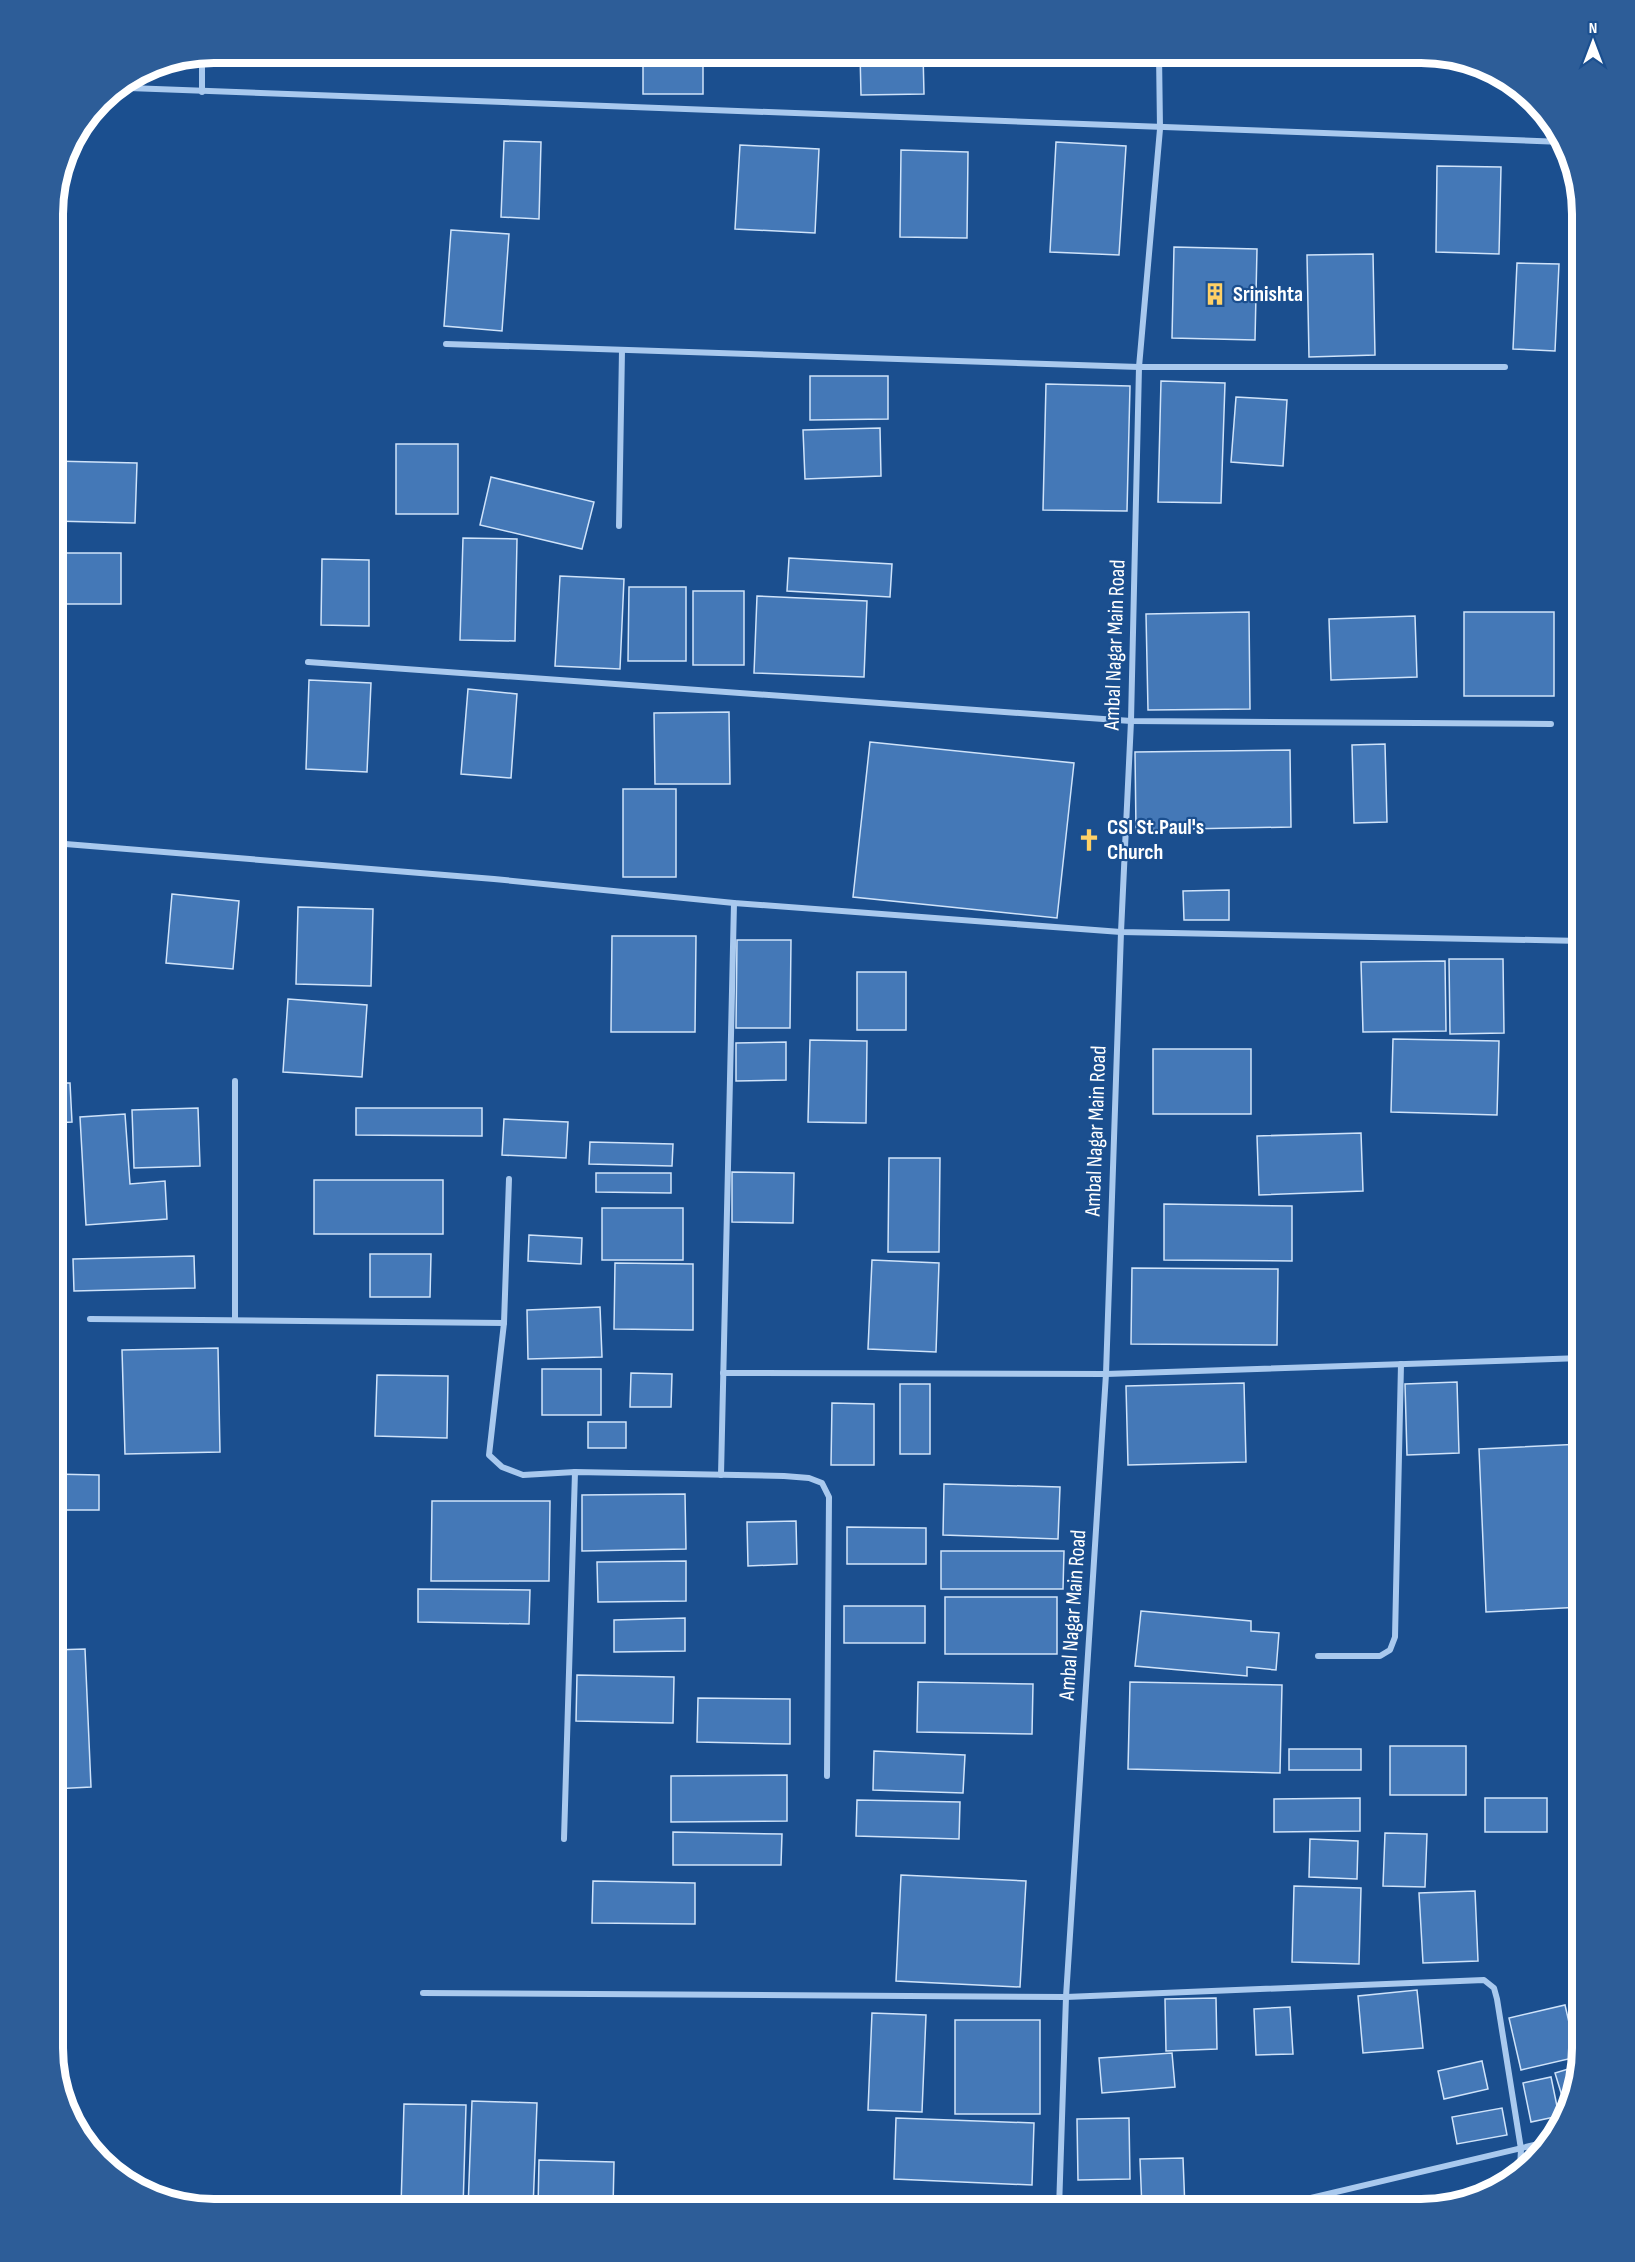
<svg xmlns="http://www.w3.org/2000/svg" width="1635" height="2262" viewBox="0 0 1635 2262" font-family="'Sofia Sans Condensed',sans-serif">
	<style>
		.building { fill: #4478b7; stroke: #cfe3fa; stroke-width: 1.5 }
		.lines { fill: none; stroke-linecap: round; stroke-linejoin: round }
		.minor { stroke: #a9c9ee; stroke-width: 6 }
		.labels { text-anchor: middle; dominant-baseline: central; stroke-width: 4.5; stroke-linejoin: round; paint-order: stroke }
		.poi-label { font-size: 22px; font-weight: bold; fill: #fff; stroke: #1b4f8f; text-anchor: start }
		.street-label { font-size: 22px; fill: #fff; stroke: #1b4f8f }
		.rim { fill: none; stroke: #fff; stroke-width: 8 }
	</style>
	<rect width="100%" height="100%" fill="#1b4f8f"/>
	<!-- building -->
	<g class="building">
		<rect x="643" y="53" width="60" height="41"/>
		<path d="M 860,53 L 923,53 L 924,94 L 861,95 Z"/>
		<path d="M 504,141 L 541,142 L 539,219 L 501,217 Z"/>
		<path d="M 1056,142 L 1126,146 L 1119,255 L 1050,252 Z"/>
		<path d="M 740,145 L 819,149 L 815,233 L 735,229 Z"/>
		<path d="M 901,150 L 968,152 L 967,238 L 900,237 Z"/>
		<path d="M 1437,166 L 1501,167 L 1499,254 L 1436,252 Z"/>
		<path d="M 451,230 L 509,234 L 502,331 L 444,326 Z"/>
		<path d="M 1174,247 L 1257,249 L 1255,340 L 1172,338 Z"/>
		<path d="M 1373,254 L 1375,355 L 1309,357 L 1307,255 Z"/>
		<path d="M 1517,263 L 1559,264 L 1555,351 L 1513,349 Z"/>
		<path d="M 810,376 L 888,376 L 888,419 L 810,420 Z"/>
		<path d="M 1161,381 L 1225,383 L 1221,503 L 1158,502 Z"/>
		<path d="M 1046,384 L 1130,386 L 1127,511 L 1043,510 Z"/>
		<path d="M 1236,397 L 1287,400 L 1283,466 L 1231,462 Z"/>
		<path d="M 880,428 L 881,476 L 805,479 L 803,430 Z"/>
		<rect x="396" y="444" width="62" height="70"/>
		<path d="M 53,461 L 137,463 L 135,523 L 53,521 Z"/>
		<path d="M 491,477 L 594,502 L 582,549 L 480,525 Z"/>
		<path d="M 463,538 L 517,539 L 515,641 L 460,640 Z"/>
		<rect x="53" y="553" width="68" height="51"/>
		<path d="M 789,558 L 892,564 L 890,597 L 787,591 Z"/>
		<path d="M 322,559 L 369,560 L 369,626 L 321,625 Z"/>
		<path d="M 560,576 L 624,579 L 620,669 L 555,666 Z"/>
		<path d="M 629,587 L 686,587 L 686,661 L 628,661 Z"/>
		<rect x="693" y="591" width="51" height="74"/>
		<path d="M 757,596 L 867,601 L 864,677 L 754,673 Z"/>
		<path d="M 1249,612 L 1250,709 L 1148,710 L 1146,614 Z"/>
		<rect x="1464" y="612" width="90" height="84"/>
		<path d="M 1415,616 L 1417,677 L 1331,680 L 1329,619 Z"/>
		<path d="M 309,680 L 371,683 L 367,772 L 306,769 Z"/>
		<path d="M 468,689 L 517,694 L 511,778 L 461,774 Z"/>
		<path d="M 729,712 L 730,784 L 655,784 L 654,713 Z"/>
		<path d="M 870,742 L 1074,763 L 1057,918 L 853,897 Z"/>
		<path d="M 1385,744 L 1387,822 L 1354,823 L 1352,745 Z"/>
		<path d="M 1290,750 L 1291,827 L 1136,830 L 1135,752 Z"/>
		<rect x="623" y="789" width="53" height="88"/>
		<path d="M 1229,890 L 1229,920 L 1184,920 L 1183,891 Z"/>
		<path d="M 172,894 L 239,901 L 233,969 L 166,963 Z"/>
		<path d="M 298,907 L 373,909 L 371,986 L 296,984 Z"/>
		<path d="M 612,936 L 696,936 L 695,1032 L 611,1032 Z"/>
		<path d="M 737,940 L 791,940 L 790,1028 L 736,1028 Z"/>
		<path d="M 53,951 L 56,951 L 54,1029 L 53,1029 Z"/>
		<path d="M 1579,955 L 1582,955 L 1582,1036 L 1578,1036 Z"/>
		<path d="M 1449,959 L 1503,959 L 1504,1033 L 1450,1034 Z"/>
		<path d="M 1445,961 L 1446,1031 L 1363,1032 L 1361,962 Z"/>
		<rect x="857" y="972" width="49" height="58"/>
		<path d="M 288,999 L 367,1005 L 362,1077 L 283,1072 Z"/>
		<path d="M 1393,1039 L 1499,1041 L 1497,1115 L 1391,1112 Z"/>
		<path d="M 810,1040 L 867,1041 L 866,1123 L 808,1122 Z"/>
		<path d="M 786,1042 L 786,1080 L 736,1081 L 736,1043 Z"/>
		<rect x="1153" y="1049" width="98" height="65"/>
		<path d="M 53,1083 L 70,1083 L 72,1122 L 53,1123 Z"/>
		<path d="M 198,1108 L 200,1166 L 134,1168 L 132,1110 Z"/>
		<path d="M 356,1108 L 482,1108 L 482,1136 L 356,1135 Z"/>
		<path d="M 125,1114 L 130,1184 L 165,1181 L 167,1219 L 86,1225 L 80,1117 Z"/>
		<path d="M 504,1119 L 568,1122 L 566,1158 L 502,1155 Z"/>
		<path d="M 1361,1133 L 1363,1191 L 1259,1195 L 1257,1136 Z"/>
		<path d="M 590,1142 L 673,1144 L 672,1166 L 589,1164 Z"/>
		<path d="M 889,1158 L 940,1158 L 939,1252 L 888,1252 Z"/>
		<path d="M 732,1172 L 794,1173 L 793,1223 L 732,1222 Z"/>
		<path d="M 596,1173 L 671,1173 L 671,1193 L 596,1192 Z"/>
		<rect x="314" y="1180" width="129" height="54"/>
		<path d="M 1164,1204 L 1292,1206 L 1292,1261 L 1164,1260 Z"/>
		<rect x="602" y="1208" width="81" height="52"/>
		<path d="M 529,1235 L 582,1238 L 581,1264 L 528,1261 Z"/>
		<path d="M 370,1254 L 431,1254 L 430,1297 L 370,1297 Z"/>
		<path d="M 194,1256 L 195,1288 L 74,1291 L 73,1259 Z"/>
		<path d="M 872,1260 L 939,1263 L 936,1352 L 868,1349 Z"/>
		<path d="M 615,1263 L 693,1264 L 693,1330 L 614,1329 Z"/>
		<path d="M 1132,1268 L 1278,1269 L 1277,1345 L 1131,1344 Z"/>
		<path d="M 600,1307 L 602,1357 L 528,1359 L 527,1310 Z"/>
		<path d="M 218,1348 L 220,1452 L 125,1454 L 122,1350 Z"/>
		<rect x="542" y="1369" width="59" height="46"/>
		<path d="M 631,1373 L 672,1374 L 671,1407 L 630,1407 Z"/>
		<path d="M 377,1375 L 448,1376 L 447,1438 L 375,1436 Z"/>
		<path d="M 1457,1382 L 1459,1453 L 1407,1455 L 1405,1384 Z"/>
		<path d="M 1244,1383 L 1246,1462 L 1128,1465 L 1126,1386 Z"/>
		<rect x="900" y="1384" width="30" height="70"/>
		<path d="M 832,1403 L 874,1404 L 874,1465 L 831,1465 Z"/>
		<rect x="588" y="1422" width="38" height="26"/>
		<path d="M 1582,1444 L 1582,1607 L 1486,1612 L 1479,1449 Z"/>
		<path d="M 53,1474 L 99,1475 L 99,1510 L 53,1510 Z"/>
		<path d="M 944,1484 L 1060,1487 L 1058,1539 L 943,1535 Z"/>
		<path d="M 685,1494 L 686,1549 L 582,1551 L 582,1495 Z"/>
		<path d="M 432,1501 L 550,1501 L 549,1581 L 431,1581 Z"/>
		<path d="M 796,1521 L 797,1564 L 748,1566 L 747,1522 Z"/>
		<path d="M 847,1527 L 926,1528 L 926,1564 L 847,1564 Z"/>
		<path d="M 941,1551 L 1064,1551 L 1063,1589 L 941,1589 Z"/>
		<path d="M 686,1561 L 686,1601 L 598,1602 L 597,1562 Z"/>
		<path d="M 418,1589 L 530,1590 L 529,1624 L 418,1622 Z"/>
		<rect x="945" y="1597" width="112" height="57"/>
		<rect x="844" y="1606" width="81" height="37"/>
		<path d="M 1141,1611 L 1251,1621 L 1251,1631 L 1279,1633 L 1276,1670 L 1247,1667 L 1247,1676 L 1135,1666 Z"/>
		<path d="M 685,1618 L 685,1651 L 614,1652 L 614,1620 Z"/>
		<path d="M 85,1649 L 91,1787 L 53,1789 L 53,1650 Z"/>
		<path d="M 577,1675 L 674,1677 L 673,1723 L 576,1721 Z"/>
		<path d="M 918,1682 L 1033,1684 L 1032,1734 L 917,1732 Z"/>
		<path d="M 1130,1682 L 1282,1685 L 1280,1773 L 1128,1769 Z"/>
		<path d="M 698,1698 L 790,1699 L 790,1744 L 697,1742 Z"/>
		<rect x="1390" y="1746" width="76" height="49"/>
		<rect x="1289" y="1749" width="72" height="21"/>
		<path d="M 874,1751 L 965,1755 L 963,1793 L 873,1790 Z"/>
		<path d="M 787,1775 L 787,1821 L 671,1822 L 671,1776 Z"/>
		<path d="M 1360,1798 L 1360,1831 L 1274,1832 L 1274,1799 Z"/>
		<rect x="1485" y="1798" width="62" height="34"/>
		<path d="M 857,1800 L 960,1802 L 959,1839 L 856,1836 Z"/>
		<path d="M 673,1832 L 782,1834 L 781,1865 L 673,1865 Z"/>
		<path d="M 1385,1833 L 1427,1834 L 1425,1887 L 1383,1886 Z"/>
		<path d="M 1310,1839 L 1358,1841 L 1357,1879 L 1309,1877 Z"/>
		<path d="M 901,1875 L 1026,1881 L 1020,1987 L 896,1981 Z"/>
		<path d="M 593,1881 L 695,1883 L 695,1924 L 592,1923 Z"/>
		<path d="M 1294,1886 L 1361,1888 L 1359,1964 L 1292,1962 Z"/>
		<path d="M 1475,1891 L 1478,1961 L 1423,1963 L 1419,1893 Z"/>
		<path d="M 1417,1990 L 1423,2048 L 1363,2053 L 1358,1996 Z"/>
		<path d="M 1216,1998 L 1217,2049 L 1166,2051 L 1165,1999 Z"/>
		<path d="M 1565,2005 L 1577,2057 L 1521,2070 L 1509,2018 Z"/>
		<path d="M 1290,2007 L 1293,2054 L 1256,2055 L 1254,2009 Z"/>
		<path d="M 872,2013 L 926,2015 L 922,2112 L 868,2110 Z"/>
		<rect x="955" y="2020" width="85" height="94"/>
		<path d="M 1172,2053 L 1175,2087 L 1102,2093 L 1099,2058 Z"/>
		<path d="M 1482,2061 L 1488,2089 L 1444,2099 L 1438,2071 Z"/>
		<path d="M 1578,2066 L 1566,2109 L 1555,2073 Z"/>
		<path d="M 1551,2077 L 1559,2116 L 1531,2122 L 1523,2083 Z"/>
		<path d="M 472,2101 L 537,2103 L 533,2209 L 468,2209 Z"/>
		<path d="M 404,2104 L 466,2105 L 463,2209 L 385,2209 L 385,2206 L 401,2207 Z"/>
		<path d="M 1502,2108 L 1507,2135 L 1457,2144 L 1452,2117 Z"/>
		<path d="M 896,2118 L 1034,2123 L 1032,2185 L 894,2179 Z"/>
		<path d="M 1129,2118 L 1130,2179 L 1078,2180 L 1077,2119 Z"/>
		<path d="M 1183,2158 L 1185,2209 L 1142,2209 L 1140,2159 Z"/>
		<path d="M 539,2160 L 614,2162 L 613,2209 L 538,2209 Z"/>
		<path d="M 1422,2202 L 1446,2203 L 1422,2209 Z"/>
	</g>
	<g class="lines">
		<!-- minor -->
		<g class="minor">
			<path d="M 202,55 L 202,92"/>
			<path d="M 129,88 L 1563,142"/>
			<path d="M 446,344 L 1139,367 L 1505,367"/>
			<path d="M 619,526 L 622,350"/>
			<path d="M 308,662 L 1131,721 L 1551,724"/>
			<path d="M 53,843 L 494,879 L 734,903 L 1121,932 L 1582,941"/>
			<path d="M 509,1179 L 504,1323 L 489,1455 L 502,1467 L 523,1475 L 575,1472 L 784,1476 L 809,1478 L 822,1483 L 829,1497 L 827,1776"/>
			<path d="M 90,1319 L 504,1323"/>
			<path d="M 235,1320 L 235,1081"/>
			<path d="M 723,1373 L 1106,1374 L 1582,1358"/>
			<path d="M 721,1475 L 734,903"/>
			<path d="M 1318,1656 L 1380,1656 L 1390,1650 L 1395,1637 L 1401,1364"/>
			<path d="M 564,1839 L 575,1472"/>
			<path d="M 423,1993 L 1066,1997 L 1484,1980 L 1494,1988 L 1497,1999 L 1521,2149 L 1520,2169"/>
			<path d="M 1059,2209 L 1066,1997 L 1106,1374 L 1121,932 L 1131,721 L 1139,367 L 1160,129 L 1159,53"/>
			<path d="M 1264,2209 L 1547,2142"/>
		</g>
	</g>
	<!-- icons -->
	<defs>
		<g id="building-bare" transform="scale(1.8)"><path d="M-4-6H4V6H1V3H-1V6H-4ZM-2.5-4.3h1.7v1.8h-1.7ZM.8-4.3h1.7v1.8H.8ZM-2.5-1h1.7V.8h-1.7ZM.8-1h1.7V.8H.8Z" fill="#ffd166" stroke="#1b4f8f" stroke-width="2.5" paint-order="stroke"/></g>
		<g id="church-bare" transform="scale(1.8)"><path d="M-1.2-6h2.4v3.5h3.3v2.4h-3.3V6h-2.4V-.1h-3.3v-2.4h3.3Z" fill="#ffd166" stroke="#1b4f8f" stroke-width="2.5" paint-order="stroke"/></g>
	</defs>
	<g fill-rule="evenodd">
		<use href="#building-bare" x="1215" y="294"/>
		<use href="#church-bare" x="1089" y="840"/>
	</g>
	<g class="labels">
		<!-- poi labels -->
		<g class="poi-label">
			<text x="1233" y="294">Srinishta</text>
			<text x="1107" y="827">CSI St.Paul's<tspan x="1107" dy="25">Church</tspan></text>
		</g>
		<!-- street labels -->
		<g class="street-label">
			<text transform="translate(1115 645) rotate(-88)">Ambal Nagar Main Road</text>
			<text transform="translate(1096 1131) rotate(-88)">Ambal Nagar Main Road</text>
			<text transform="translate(1073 1615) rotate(-86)">Ambal Nagar Main Road</text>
		</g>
	</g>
	<!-- crop -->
	<path d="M0 0H1635V2262H0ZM214 63H1421A151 151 0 0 1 1572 214V2048A151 151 0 0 1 1421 2199H214A151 151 0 0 1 63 2048V214A151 151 0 0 1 214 63Z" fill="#2d5d98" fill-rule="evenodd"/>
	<path class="rim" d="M214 63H1421A151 151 0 0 1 1572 214V2048A151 151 0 0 1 1421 2199H214A151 151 0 0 1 63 2048V214A151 151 0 0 1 214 63Z"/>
	<!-- north arrow -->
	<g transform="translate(1593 42)" stroke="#1b4f8f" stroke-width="4.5" paint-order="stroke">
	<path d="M0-4.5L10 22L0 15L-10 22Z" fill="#ffffff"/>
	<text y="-9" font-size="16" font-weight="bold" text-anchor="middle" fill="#ffffff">N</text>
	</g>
</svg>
